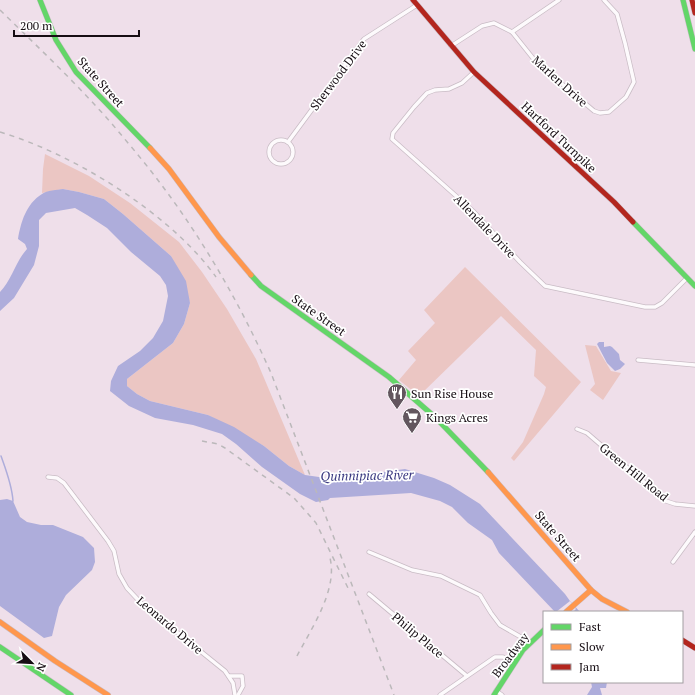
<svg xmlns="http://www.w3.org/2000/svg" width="695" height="695" viewBox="0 0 695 695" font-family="'PT Serif',serif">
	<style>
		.green { fill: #ebc6c3 }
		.water { fill: #aeaddb }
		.pier { fill: #efdfea }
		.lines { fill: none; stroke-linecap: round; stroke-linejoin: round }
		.stream { stroke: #aeaddb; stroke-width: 1.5 }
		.street-casing { stroke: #c9bcc5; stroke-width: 5 }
		.fast-casing { stroke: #c9bcc5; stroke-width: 6 }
		.slow-casing { stroke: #c9bcc5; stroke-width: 6 }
		.jam-casing { stroke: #c9bcc5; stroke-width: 6 }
		.street { stroke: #fdfafc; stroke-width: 3.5 }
		.fast { stroke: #63d668; stroke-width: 5 }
		.slow { stroke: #ff974d; stroke-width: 5 }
		.jam { stroke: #b3261e; stroke-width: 5 }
		.rail { stroke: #bbb8ba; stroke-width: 1.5; stroke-dasharray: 5 5; stroke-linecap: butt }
		.labels { text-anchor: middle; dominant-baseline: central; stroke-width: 3.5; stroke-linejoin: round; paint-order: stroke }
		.street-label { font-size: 12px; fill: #160d13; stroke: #fff }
		.poi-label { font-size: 12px; fill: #160d13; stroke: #fff; text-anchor: start }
		.water-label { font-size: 13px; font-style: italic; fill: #38377f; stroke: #fff }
	</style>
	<rect width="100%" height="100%" fill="#efdfea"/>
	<!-- green -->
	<g class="green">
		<path d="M 45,154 L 89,176 L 130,203 L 179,242 L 202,272 L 227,309 L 256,359 L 305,475 L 289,466 L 264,446 L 208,415 L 150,401 L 137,394 L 127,386 L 127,379 L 173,343 L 184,324 L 190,303 L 171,256 L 123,214 L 104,199 L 79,192 L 63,189 L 42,193 L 43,169 Z"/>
		<path d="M 465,267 L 581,382 L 514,461 L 511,458 L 523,442 L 544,394 L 546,387 L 534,376 L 536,350 L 501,316 L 419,396 L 399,380 L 416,360 L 408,351 L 435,323 L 424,310 Z"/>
		<path d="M 585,345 L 596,346 L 611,371 L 621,373 L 603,400 L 590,390 L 595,384 Z"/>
	</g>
	<!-- water -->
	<g class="water">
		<path d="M 63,189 L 79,192 L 104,199 L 123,214 L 171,256 L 186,281 L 190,303 L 184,324 L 173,343 L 127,379 L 127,386 L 137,394 L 150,401 L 208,415 L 234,427 L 264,446 L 289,466 L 305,475 L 326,478 L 383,472 L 405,469 L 434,478 L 450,485 L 480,504 L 565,594 L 570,601 L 580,612 L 555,612 L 499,553 L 492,540 L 468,523 L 452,507 L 440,501 L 411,493 L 330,498 L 328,500 L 316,502 L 300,494 L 262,467 L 236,444 L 222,434 L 193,425 L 155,418 L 129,406 L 110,391 L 111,381 L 118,366 L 140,351 L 153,338 L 163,321 L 168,296 L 166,285 L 160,276 L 131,252 L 107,228 L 87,215 L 75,208 L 46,213 L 39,220 L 39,246 L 34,265 L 14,298 L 0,311 L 0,292 C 12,280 15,262 27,249 L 25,244 L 18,239 C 21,222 26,204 42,194 C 47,190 57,190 63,189 Z"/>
		<path d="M 599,342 L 604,342 L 604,347 L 610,346 L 612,347 L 619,354 L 620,360 L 625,364 L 620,369 L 615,371 L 607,363 L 597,344 Z"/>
		<path d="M 7,499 L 13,501 L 20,517 L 27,522 L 41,525 L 53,525 L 83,537 L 94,548 L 95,562 L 92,570 L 66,595 L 59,607 L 52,636 L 44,638 L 0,606 L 0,500 Z"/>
		<path d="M 591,682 L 607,682 L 606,688 L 600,688 L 602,695 L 587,695 L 592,687 Z"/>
	</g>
	<!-- pier -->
	<path class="pier" d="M 570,601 L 576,609 L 573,612 L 556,612 Z"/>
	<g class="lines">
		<!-- stream -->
		<path class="stream" d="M 1,456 C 6,470 12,485 13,501"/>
		<!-- street casing -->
		<g class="street-casing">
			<g id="street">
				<path d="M 512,32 L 559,0"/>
				<path d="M 451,46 L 482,26 L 494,23 L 512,32 L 536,62 L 594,111 L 600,113 L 609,112 L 626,97 L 634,82 L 625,43 L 617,14 L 604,0"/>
				<path d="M 474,72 L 462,83 L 449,89 L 435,90 L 427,93 L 414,107 L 393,133 L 392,139 L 473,211 L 520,262 L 545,286 L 645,307 L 655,307 L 662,303 L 687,278"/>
				<circle cx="281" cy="152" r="12"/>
				<path d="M 288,142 L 364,39 L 417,5"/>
				<path d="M 638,360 L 695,365"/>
				<path d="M 577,429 L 587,433 L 666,501 L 675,504 L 695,506"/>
				<path d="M 48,477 L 57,478 L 64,483 L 108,541 L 114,551 L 119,574 L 127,588 L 142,604 L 225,671 L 233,683 L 235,695"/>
				<path d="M 369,552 L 412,570 L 441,576 L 480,595 L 491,613 L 500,625 L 526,640 L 529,643"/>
				<path d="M 673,562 L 695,532"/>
				<path d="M 369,594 L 467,676"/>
				<path d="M 229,676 L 242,676 L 243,686 L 238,695"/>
				<path d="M 496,691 L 502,695"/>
				<path d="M 440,695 L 495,657 L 503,657 L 515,663"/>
			</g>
		</g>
		<!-- fast casing -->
		<g class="fast-casing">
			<g id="fast">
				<path d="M 40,0 L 56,40 L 76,72 L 150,148"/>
				<path d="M 683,0 L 695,49"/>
				<path d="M 633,222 L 695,286"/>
				<path d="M 251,275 L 261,286 L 389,377 L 436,418 L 488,472"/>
				<path d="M 0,647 L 71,695"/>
				<path d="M 494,695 L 523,650 L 544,630"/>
			</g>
		</g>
		<!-- slow casing -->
		<g class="slow-casing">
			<g id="slow">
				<path d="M 150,148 L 169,169 L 219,237 L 251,275"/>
				<path d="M 488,472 L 591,590 L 602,599 L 627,612"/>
				<path d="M 566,612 L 591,590"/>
				<path d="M 0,622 L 55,661 L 108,695"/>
			</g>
		</g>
		<!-- jam casing -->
		<g class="jam-casing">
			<g id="jam">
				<path d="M 413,0 L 474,72 L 614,202 L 633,222"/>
				<path d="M 692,0 L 695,13"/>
				<path d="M 682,640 L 695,648"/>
			</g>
		</g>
		<!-- street -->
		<use href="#street" class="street"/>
		<!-- fast -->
		<use href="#fast" class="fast"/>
		<!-- slow -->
		<use href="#slow" class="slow"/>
		<!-- jam -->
		<use href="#jam" class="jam"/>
		<!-- rail -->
		<g class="rail">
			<path d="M 0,10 C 44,53 89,95 128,143 C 187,212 234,290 271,373 L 394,695"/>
			<path d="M 0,132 C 74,154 171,214 216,277"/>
			<path d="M 202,441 L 218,444 L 225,448 L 294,498 L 316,523 L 349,590"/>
			<path d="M 297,656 C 311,629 338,590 330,558"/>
		</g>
	</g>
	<!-- icons -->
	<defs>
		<g id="restaurant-pin" transform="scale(1)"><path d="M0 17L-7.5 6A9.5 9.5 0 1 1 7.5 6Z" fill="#62565e" stroke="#fff"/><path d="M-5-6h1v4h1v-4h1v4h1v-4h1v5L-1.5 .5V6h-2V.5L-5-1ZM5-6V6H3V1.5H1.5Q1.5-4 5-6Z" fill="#fff"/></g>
		<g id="supermarket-pin" transform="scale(1)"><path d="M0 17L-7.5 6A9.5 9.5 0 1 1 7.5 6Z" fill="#62565e" stroke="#fff"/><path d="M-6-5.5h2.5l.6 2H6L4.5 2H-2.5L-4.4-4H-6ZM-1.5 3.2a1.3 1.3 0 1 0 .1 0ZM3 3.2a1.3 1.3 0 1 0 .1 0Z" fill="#fff"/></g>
	</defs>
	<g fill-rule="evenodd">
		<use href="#restaurant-pin" x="397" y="393"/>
		<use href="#supermarket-pin" x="412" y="417"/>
	</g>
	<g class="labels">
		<!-- street labels -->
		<g class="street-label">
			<text transform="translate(338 75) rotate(-53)">Sherwood Drive</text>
			<text transform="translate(560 81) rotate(42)">Marlen Drive</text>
			<text transform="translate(101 82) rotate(48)">State Street</text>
			<text transform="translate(559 137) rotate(43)">Hartford Turnpike</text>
			<text transform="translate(485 226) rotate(46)">Allendale Drive</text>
			<text transform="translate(319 315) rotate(35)">State Street</text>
			<text transform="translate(634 472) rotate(39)">Green Hill Road</text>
			<text transform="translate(558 536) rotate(49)">State Street</text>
			<text transform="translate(170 625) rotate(40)">Leonardo Drive</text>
			<text transform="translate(418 635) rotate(40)">Philip Place</text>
			<text transform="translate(510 655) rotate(-53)">Broadway</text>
		</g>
		<!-- poi labels -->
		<g class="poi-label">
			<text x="411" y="393">Sun Rise House</text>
			<text x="426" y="417">Kings Acres</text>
		</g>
		<!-- water labels -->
		<g class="water-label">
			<text transform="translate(367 475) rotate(-1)">Quinnipiac River</text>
		</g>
	</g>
	<!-- legend -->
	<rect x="543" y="611" width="140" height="72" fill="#ffffff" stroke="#a29ea1"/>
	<rect x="551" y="624" width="20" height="6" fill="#63d668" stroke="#a29ea1"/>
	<text x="579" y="631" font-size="12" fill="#160d13">Fast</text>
	<rect x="551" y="644" width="20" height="6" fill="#ff974d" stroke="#a29ea1"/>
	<text x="579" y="651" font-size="12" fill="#160d13">Slow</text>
	<rect x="551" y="664" width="20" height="6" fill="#b3261e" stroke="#a29ea1"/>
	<text x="579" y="671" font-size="12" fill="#160d13">Jam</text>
	<!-- north arrow -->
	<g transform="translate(32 663) rotate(114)" stroke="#ffffff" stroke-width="3" paint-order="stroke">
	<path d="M0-3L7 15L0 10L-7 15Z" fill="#160d13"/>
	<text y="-6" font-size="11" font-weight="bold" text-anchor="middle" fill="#160d13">N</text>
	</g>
	<!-- scale -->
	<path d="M14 30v6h125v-6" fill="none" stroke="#160d13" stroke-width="2"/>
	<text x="20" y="30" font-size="12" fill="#160d13" stroke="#ffffff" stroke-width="3" paint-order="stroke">200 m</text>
</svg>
